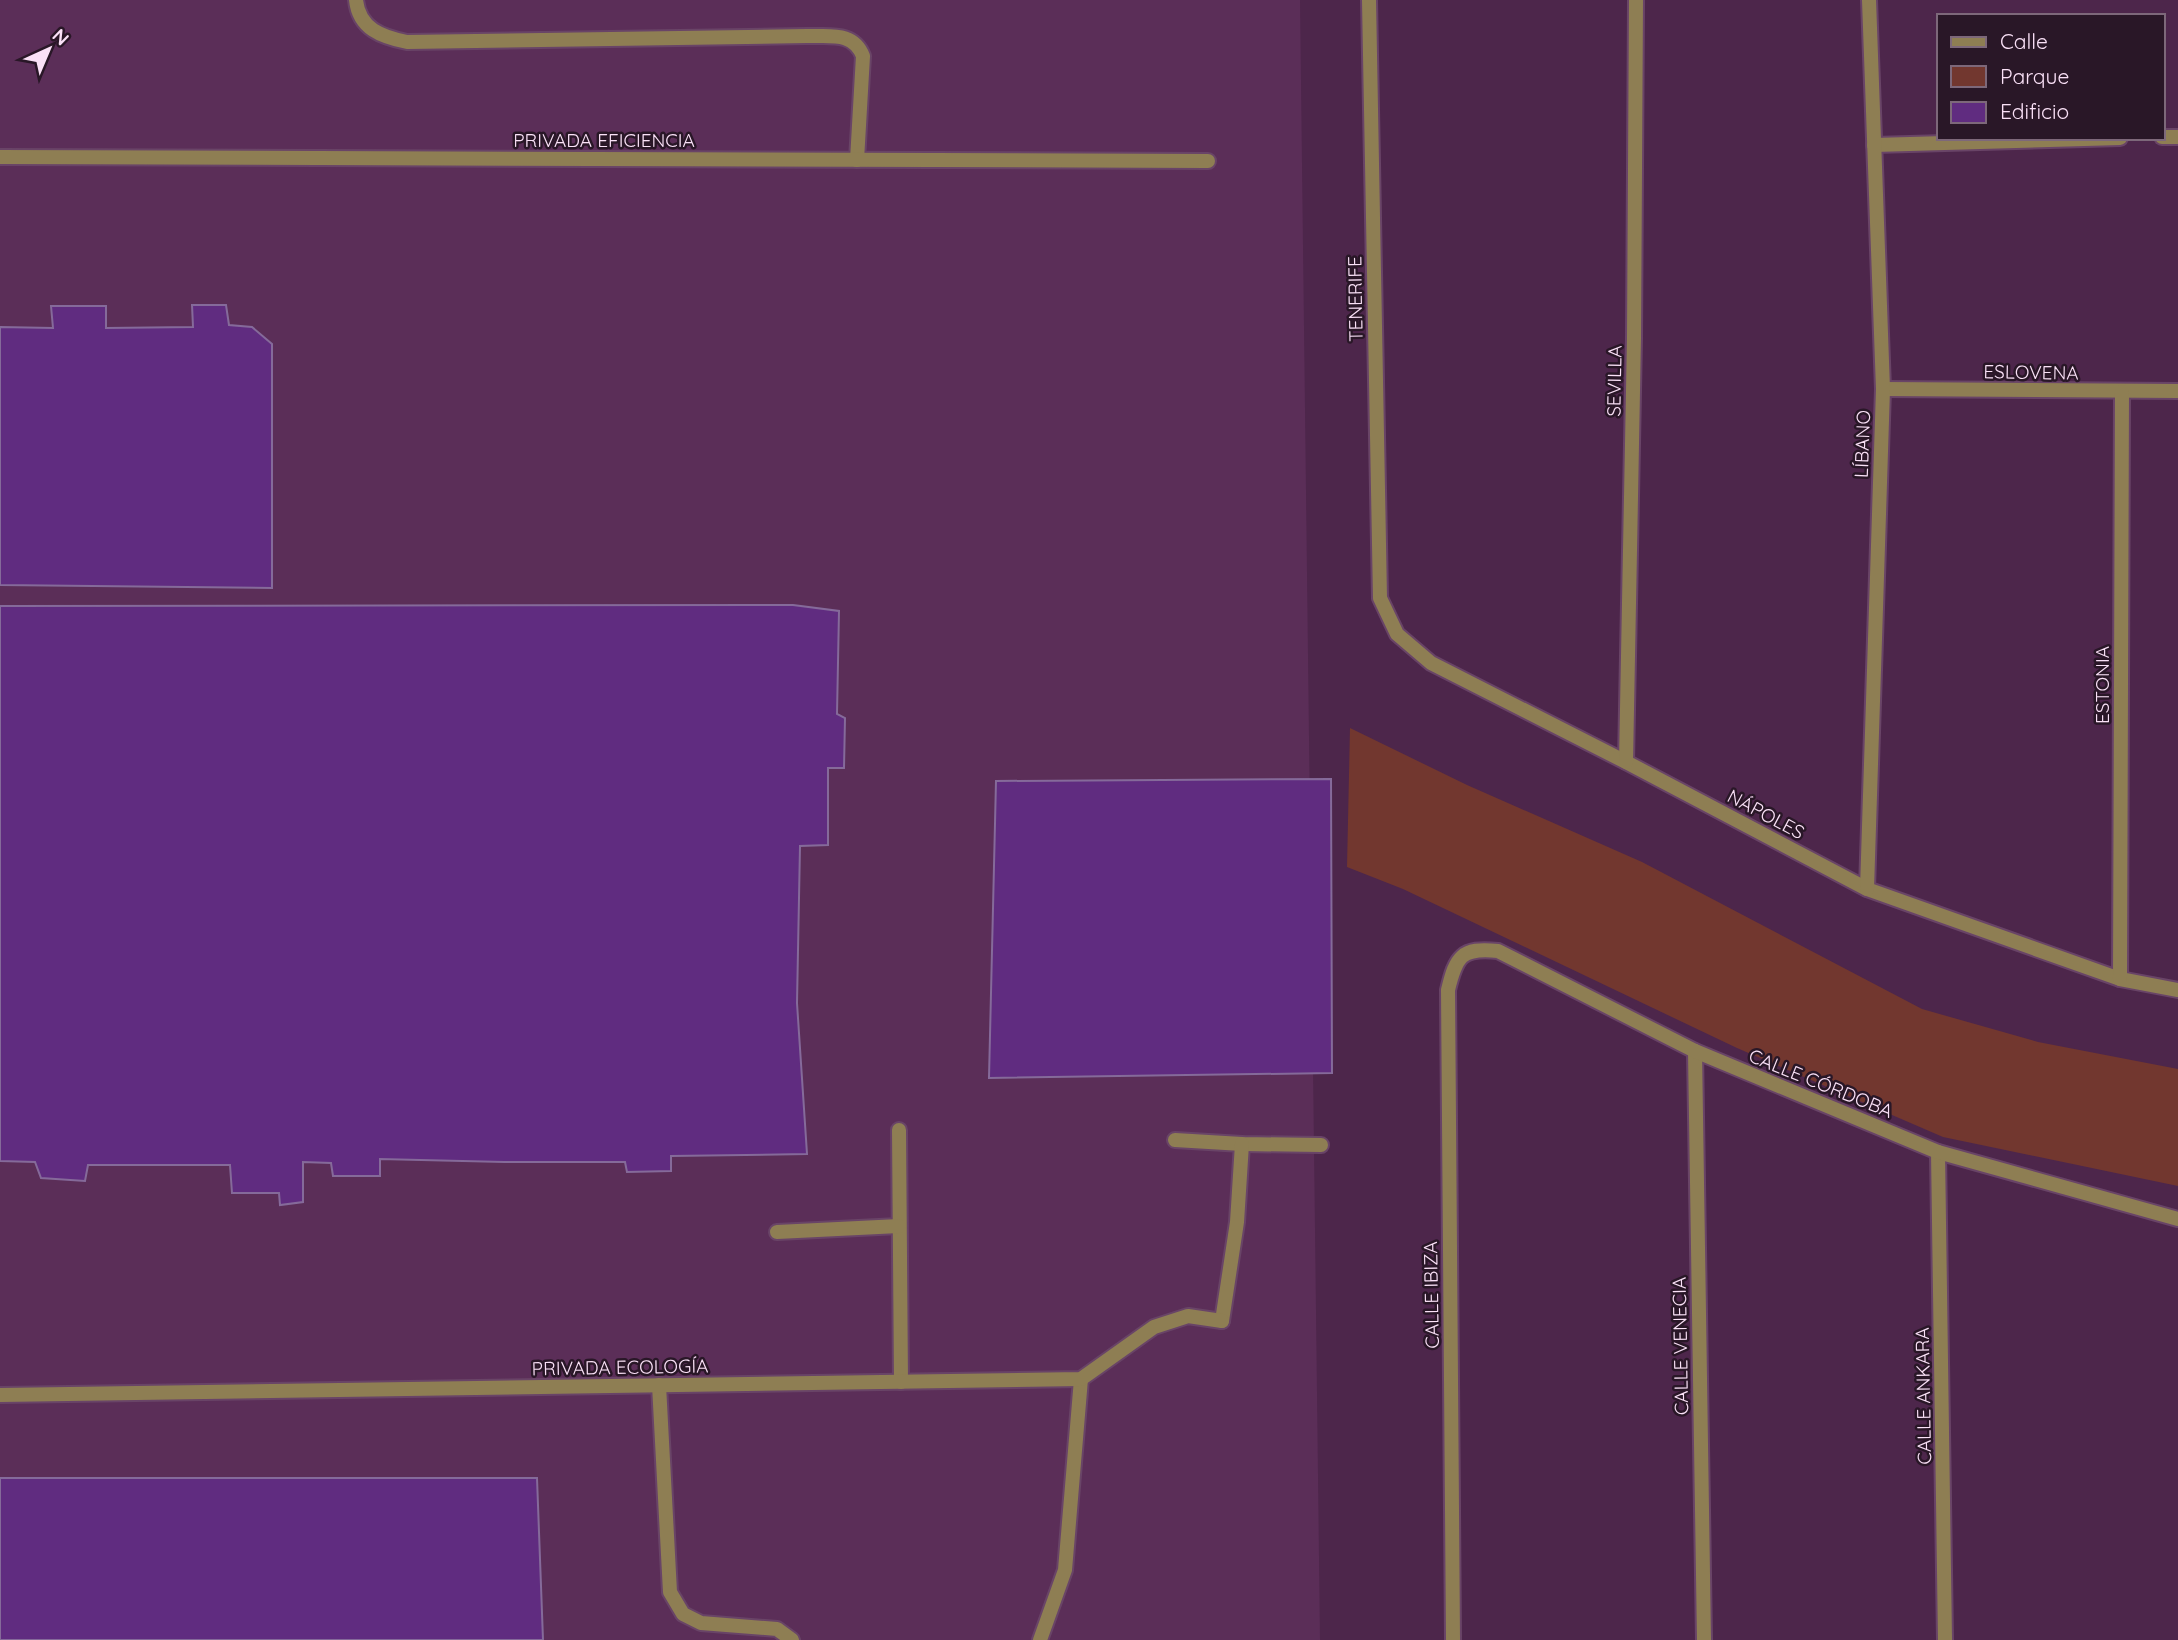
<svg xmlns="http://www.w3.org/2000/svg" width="2178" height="1640" viewBox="0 0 2178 1640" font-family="Quicksand,sans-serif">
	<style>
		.built { fill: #5b2e58 }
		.green { fill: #72372f }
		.building { fill: #602c80; stroke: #856a9a; stroke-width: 2 }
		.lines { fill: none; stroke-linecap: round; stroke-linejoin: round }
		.lane-casing { stroke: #694467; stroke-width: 18 }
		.street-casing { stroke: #694467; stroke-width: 18 }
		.lane { stroke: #8e7e53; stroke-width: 14 }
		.street { stroke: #8e7e53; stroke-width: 14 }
		.labels { text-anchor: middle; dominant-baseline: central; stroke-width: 5; stroke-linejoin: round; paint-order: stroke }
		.street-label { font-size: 19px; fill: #fae1f7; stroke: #291727 }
	</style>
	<rect width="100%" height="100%" fill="#4d264b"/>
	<!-- built -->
	<path class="built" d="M 0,0 L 1300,0 L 1320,1640 L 0,1640 Z"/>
	<!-- green -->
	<path class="green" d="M 1350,728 L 1467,785 L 1642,862 L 1922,1009 L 2038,1042 L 2178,1069 L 2178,1186 L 1943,1137 L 1737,1048 L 1403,889 L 1347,867 Z"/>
	<!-- building -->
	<g class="building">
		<path d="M 192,305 L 226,305 L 229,325 L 252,327 L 272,344 L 272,588 L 0,585 L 0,327 L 53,328 L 51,306 L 106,306 L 106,328 L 193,327 Z"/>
		<path d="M 793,605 L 839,611 L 837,714 L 845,718 L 844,768 L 828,768 L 828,845 L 800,846 L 797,1003 L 807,1154 L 671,1156 L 671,1171 L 627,1172 L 625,1162 L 504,1162 L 380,1159 L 380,1176 L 333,1176 L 331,1163 L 303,1162 L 303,1202 L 280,1205 L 279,1193 L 232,1193 L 230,1165 L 88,1165 L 85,1181 L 41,1178 L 35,1162 L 0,1161 L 0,606 Z"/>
		<path d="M 1331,779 L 1332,1073 L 989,1078 L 996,781 Z"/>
		<path d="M 0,1478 L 537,1478 L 543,1640 L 0,1640 Z"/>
	</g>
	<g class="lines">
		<!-- lane casing -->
		<g class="lane-casing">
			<g id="lane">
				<path d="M 356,0 C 359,29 382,37 407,42 L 807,36 C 830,37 853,31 863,56 L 857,160"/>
				<path d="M 899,1130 L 901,1382"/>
				<path d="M 1175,1140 L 1242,1144 L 1321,1145"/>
				<path d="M 777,1232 L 899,1226"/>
				<path d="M 1222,1321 L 1237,1222 L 1242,1144"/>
				<path d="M 659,1385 L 670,1592 L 683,1614 L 701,1623 L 777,1629 L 792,1640"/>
				<path d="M 1040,1640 L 1065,1570 L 1081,1379"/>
			</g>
		</g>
		<!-- street casing -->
		<g class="street-casing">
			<g id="street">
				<path d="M 1369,0 L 1380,598 L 1397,634 L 1431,663 L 1626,762 L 1867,889 L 2120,979 L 2178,990"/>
				<path d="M 2162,137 L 2178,137"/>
				<path d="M 1874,145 L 2120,138"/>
				<path d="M 0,157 L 1208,161"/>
				<path d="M 1883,389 L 2178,391"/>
				<path d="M 1626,762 L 1634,338 L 1636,0"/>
				<path d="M 1867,889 L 1883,389 L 1869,0"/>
				<path d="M 2120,979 L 2122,392"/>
				<path d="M 1695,1051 L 1704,1640"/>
				<path d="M 1938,1152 L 1945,1640"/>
				<path d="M 0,1395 L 1081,1379 L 1154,1327 L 1188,1316 L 1222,1321"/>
				<path d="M 1453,1640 L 1448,990 C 1456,957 1461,947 1498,951 L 1695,1051 L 1938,1152 L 2178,1219"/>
			</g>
		</g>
		<!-- lane -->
		<use href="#lane" class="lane"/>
		<!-- street -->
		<use href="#street" class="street"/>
	</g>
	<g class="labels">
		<!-- street labels -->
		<g class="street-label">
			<text x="604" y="140">PRIVADA EFICIENCIA</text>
			<text transform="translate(1355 299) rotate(-91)">TENERIFE</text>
			<text transform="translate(2031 372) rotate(1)">ESLOVENA</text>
			<text transform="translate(1614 381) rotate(-89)">SEVILLA</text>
			<text transform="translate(1862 444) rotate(-88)">LÍBANO</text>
			<text transform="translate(2102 685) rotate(-90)">ESTONIA</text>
			<text transform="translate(1766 814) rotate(28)">NÁPOLES</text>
			<text transform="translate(1821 1083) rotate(22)">CALLE CÓRDOBA</text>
			<text transform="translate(1431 1295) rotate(-91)">CALLE IBIZA</text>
			<text transform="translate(1680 1346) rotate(-91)">CALLE VENECIA</text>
			<text transform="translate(620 1367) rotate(-1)">PRIVADA ECOLOGÍA</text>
			<text transform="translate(1923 1396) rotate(-91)">CALLE ANKARA</text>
		</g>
	</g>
	<!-- legend -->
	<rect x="1937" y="14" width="228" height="126" fill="#291727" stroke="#7d687a" stroke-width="2"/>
	<rect x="1951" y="37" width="35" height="10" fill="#8e7e53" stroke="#7d687a" stroke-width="2"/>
	<text x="2000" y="49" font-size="21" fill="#fae1f7">Calle</text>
	<rect x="1951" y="66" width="35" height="21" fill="#72372f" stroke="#7d687a" stroke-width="2"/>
	<text x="2000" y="84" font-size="21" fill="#fae1f7">Parque</text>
	<rect x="1951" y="102" width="35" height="21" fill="#602c80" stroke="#7d687a" stroke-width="2"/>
	<text x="2000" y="119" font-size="21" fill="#fae1f7">Edificio</text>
	<!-- north arrow -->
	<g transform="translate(49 49) rotate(44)" stroke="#291727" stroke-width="5" paint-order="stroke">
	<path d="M0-5L12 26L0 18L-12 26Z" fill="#fae1f7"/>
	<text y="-10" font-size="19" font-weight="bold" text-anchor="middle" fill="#fae1f7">N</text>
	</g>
</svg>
